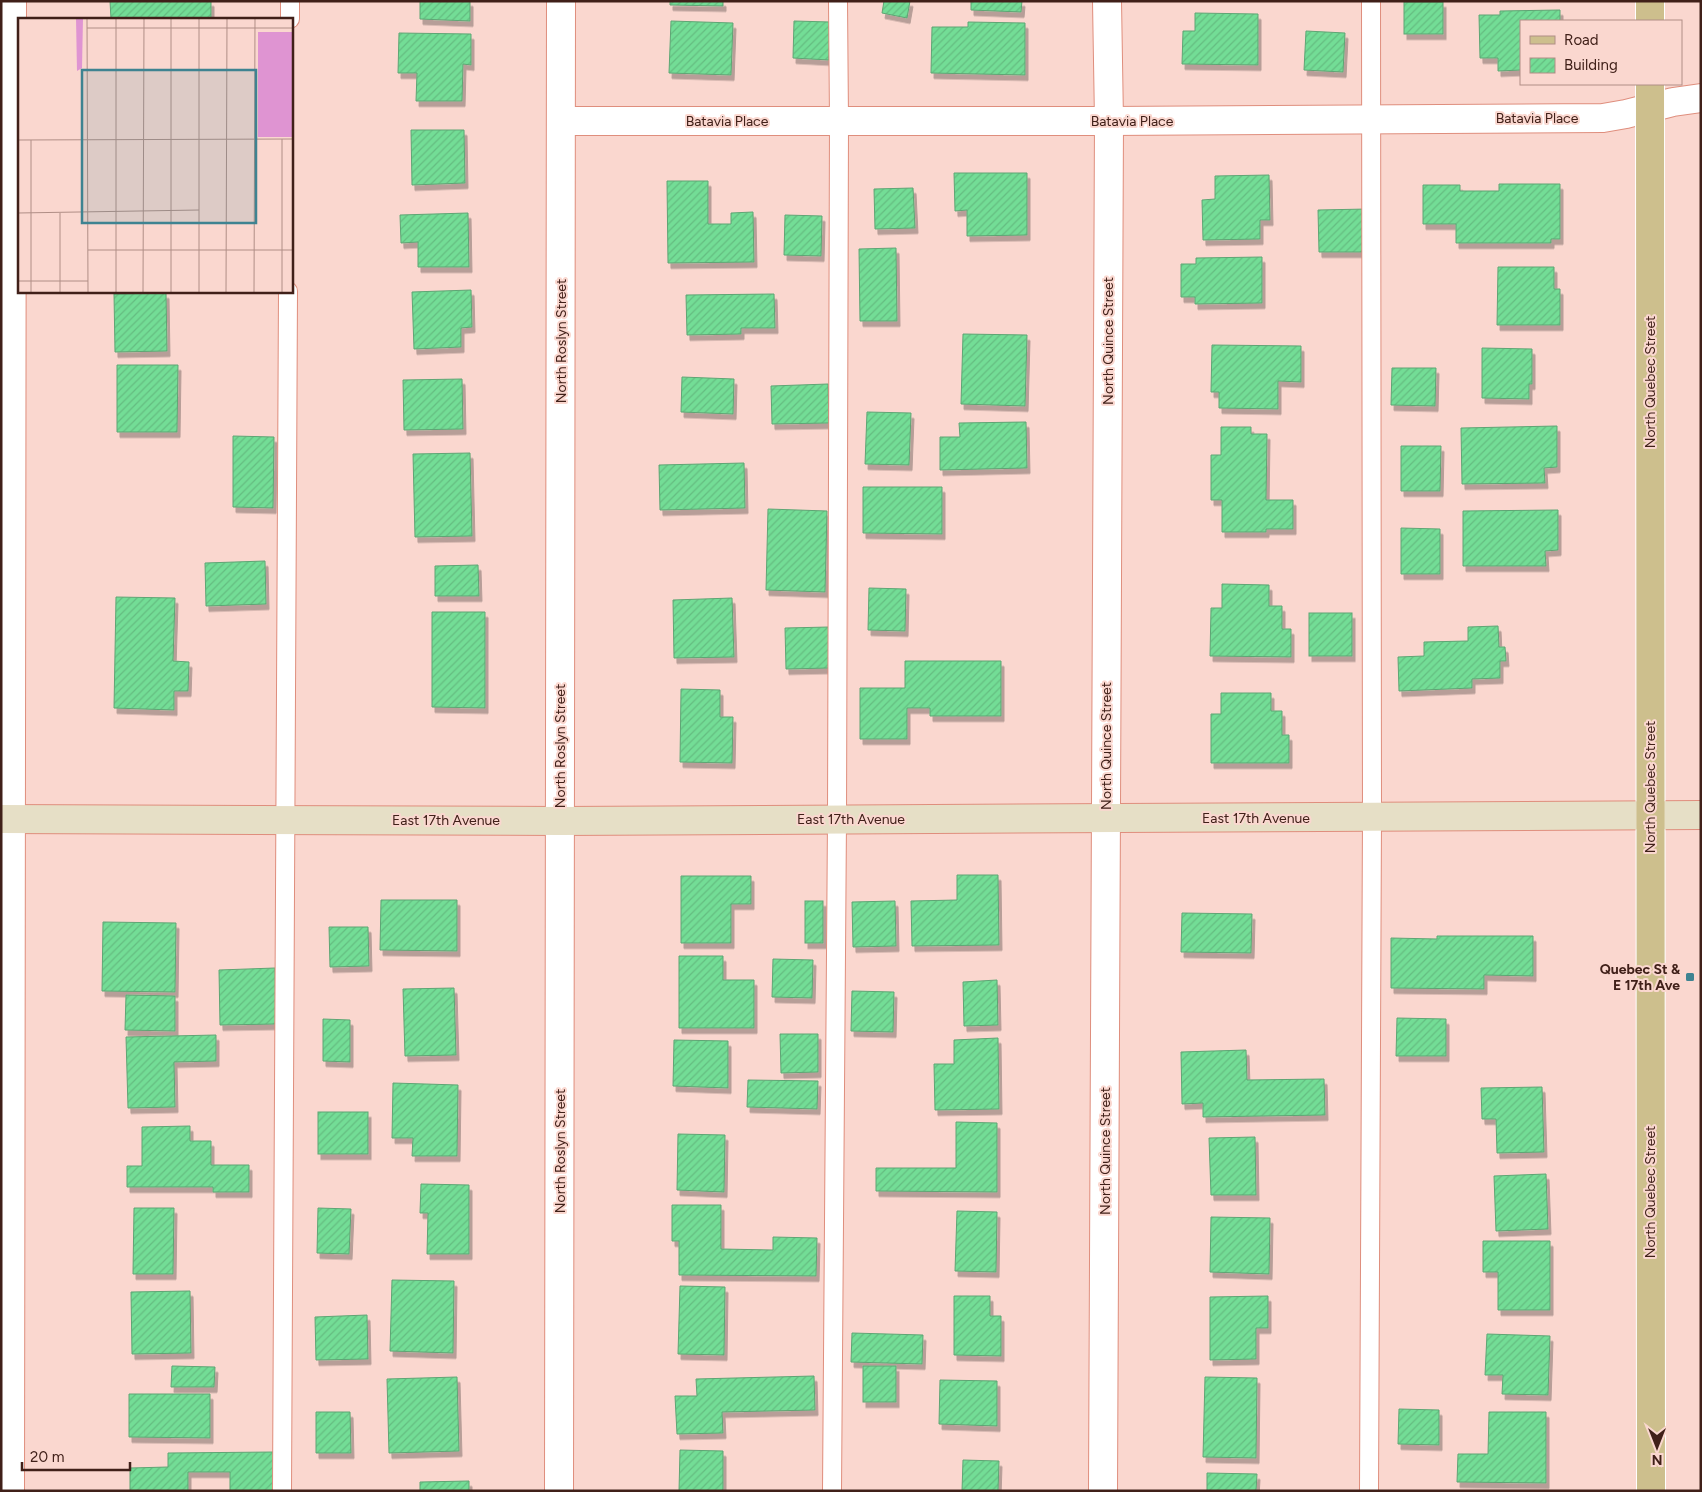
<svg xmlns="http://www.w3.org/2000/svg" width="1702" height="1492" viewBox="0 0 1702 1492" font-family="Figtree,sans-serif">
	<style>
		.building { fill: url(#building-hatch); stroke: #5ea574; filter: url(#shadow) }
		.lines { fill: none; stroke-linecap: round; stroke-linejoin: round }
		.lane-casing { stroke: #df8e7d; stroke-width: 20 }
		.street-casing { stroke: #df8e7d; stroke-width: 30 }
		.secondary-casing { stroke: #df8e7d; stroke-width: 30 }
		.primary-casing { stroke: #fff; stroke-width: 30 }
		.lane { stroke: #fff; stroke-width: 18 }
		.street { stroke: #fff; stroke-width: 28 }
		.secondary { stroke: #e6dfc6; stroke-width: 28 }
		.primary { stroke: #cdbf8d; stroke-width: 28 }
		.poi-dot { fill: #3e8391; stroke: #fad7cf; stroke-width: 2 }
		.labels { text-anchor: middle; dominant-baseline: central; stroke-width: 4; stroke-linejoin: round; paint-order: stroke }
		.street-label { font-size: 14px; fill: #402019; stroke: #fad7cf }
		.poi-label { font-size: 14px; font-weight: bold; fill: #402019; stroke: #fad7cf; text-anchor: end }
		.inset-road { fill: none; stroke: #b08e86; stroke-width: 1 }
		.view { fill: #3e8391; fill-opacity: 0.15; stroke: #3e8391; stroke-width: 2.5 }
		.inset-edge { fill: none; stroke: #402019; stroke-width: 2.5 }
	</style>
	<defs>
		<pattern id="building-hatch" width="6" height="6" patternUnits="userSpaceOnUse" patternTransform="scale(1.25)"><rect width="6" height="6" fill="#73dd96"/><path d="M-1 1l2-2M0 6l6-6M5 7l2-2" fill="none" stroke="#65bd81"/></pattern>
		<filter id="shadow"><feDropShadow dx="3" dy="5.5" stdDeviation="0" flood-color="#0004"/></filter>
	</defs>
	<rect width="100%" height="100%" fill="#fad7cf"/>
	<!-- building -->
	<g class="building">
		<path d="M 110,1 L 211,1 L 211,18 L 111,19 Z"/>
		<path d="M 420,1 L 470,1 L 470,21 L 420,19 Z"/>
		<path d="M 670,1 L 723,1 L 723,6 L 670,5 Z"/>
		<path d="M 884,1 L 910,1 L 907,18 L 882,13 Z"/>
		<path d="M 971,1 L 1022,1 L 1021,12 L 971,10 Z"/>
		<rect x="1404" y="2" width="39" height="32"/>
		<path d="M 1560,10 L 1560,21 L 1521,21 L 1521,70 L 1498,71 L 1498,58 L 1480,58 L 1479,15 L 1500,15 L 1500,11 Z"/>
		<path d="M 1195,13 L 1258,14 L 1258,65 L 1182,64 L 1183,31 L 1195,31 Z"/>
		<path d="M 671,21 L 733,23 L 731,75 L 669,73 Z"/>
		<path d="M 794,21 L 830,22 L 829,60 L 793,58 Z"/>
		<path d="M 968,22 L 1025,23 L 1025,75 L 931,73 L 932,27 L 968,27 Z"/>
		<path d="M 1306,31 L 1345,33 L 1343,72 L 1304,70 Z"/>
		<path d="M 399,33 L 471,34 L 471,65 L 463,64 L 462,101 L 416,101 L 417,73 L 398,73 Z"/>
		<path d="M 411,130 L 464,130 L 465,183 L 412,185 Z"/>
		<path d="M 954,173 L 1027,173 L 1027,235 L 967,236 L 967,210 L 955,211 Z"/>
		<path d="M 1269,175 L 1270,220 L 1260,220 L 1260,239 L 1203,240 L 1202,200 L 1215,199 L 1215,176 Z"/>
		<path d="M 667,181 L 708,181 L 708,224 L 731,224 L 731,213 L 753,212 L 754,262 L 668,263 Z"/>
		<path d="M 1499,184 L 1560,184 L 1560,239 L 1551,239 L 1551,243 L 1456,243 L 1456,224 L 1423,224 L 1423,185 L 1460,185 L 1460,191 L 1499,191 Z"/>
		<path d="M 913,188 L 915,228 L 875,229 L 874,189 Z"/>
		<path d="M 1367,209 L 1368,252 L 1319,252 L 1318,210 Z"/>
		<path d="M 468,213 L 469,267 L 418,267 L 418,242 L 401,243 L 400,215 Z"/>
		<path d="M 785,215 L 822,216 L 821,256 L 784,255 Z"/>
		<path d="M 896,248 L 897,321 L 860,321 L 859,249 Z"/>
		<path d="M 1262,257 L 1262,303 L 1195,304 L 1195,297 L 1181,297 L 1181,264 L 1196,264 L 1196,258 Z"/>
		<path d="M 1498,267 L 1554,267 L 1554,289 L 1560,289 L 1560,325 L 1497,325 Z"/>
		<path d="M 471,290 L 472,327 L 461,328 L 461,347 L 414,349 L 412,292 Z"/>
		<path d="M 166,293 L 167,351 L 115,352 L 114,294 Z"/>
		<path d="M 774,294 L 775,328 L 741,328 L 741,334 L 687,335 L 686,295 Z"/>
		<path d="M 963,334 L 1027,335 L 1025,406 L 961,404 Z"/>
		<path d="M 1212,345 L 1301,346 L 1301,382 L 1278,381 L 1278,409 L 1219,408 L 1219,392 L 1211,392 Z"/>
		<path d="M 1482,348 L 1532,349 L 1532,384 L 1529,384 L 1529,399 L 1482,398 Z"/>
		<path d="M 117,365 L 178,365 L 177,432 L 117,432 Z"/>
		<path d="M 1392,368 L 1436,368 L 1435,406 L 1391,405 Z"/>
		<path d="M 682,377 L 734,379 L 733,414 L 681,412 Z"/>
		<path d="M 462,379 L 463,429 L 404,430 L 403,380 Z"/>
		<path d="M 828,384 L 829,423 L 772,424 L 771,386 Z"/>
		<path d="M 867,412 L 911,413 L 909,465 L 865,464 Z"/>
		<path d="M 1026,422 L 1027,468 L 940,470 L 940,437 L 960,437 L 959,423 Z"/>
		<path d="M 1557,426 L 1557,467 L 1544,468 L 1545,483 L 1462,484 L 1461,428 Z"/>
		<path d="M 1221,427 L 1251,427 L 1251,434 L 1267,434 L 1266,500 L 1293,500 L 1293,529 L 1266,529 L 1266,532 L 1222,532 L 1222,500 L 1211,500 L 1211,455 L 1221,455 Z"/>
		<path d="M 233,436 L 274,437 L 273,508 L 233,507 Z"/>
		<path d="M 1401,446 L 1441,446 L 1440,491 L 1401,491 Z"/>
		<path d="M 470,453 L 472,536 L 415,537 L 413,454 Z"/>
		<path d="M 744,463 L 745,508 L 660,510 L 659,465 Z"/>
		<path d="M 863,487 L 942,487 L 942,534 L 863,533 Z"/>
		<path d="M 768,509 L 827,511 L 825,592 L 766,590 Z"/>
		<path d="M 1558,510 L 1558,550 L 1545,551 L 1546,566 L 1463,566 L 1463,511 Z"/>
		<path d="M 1401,528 L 1440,529 L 1440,574 L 1401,574 Z"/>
		<path d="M 265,561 L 266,604 L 206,606 L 205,563 Z"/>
		<path d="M 478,565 L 479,596 L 435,596 L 435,566 Z"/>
		<path d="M 1222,584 L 1269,585 L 1269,606 L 1282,606 L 1282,629 L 1291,629 L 1291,657 L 1210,656 L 1211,608 L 1222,608 Z"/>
		<path d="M 869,588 L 906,589 L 905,631 L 868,630 Z"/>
		<path d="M 116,597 L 175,598 L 173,661 L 189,662 L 188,691 L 174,691 L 174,710 L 114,708 Z"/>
		<path d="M 732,598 L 734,657 L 674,658 L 673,600 Z"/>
		<path d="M 432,612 L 485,612 L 485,708 L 432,707 Z"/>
		<rect x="1309" y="613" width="43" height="43"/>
		<path d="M 1498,626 L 1499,647 L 1505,647 L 1506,661 L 1500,661 L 1500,678 L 1472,679 L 1472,688 L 1399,691 L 1398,657 L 1424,656 L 1424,642 L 1468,641 L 1468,627 Z"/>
		<path d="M 829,627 L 830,668 L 786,669 L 785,628 Z"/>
		<path d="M 905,661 L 1001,661 L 1001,716 L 930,716 L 930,708 L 907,708 L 907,739 L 860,739 L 860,688 L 905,688 Z"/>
		<path d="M 681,689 L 720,690 L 720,717 L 733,717 L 732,763 L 680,762 Z"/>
		<path d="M 1221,693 L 1271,693 L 1271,711 L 1282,711 L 1282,735 L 1289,735 L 1289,763 L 1211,763 L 1211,714 L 1221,714 Z"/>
		<path d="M 957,875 L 998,875 L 999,945 L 912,946 L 911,901 L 957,900 Z"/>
		<path d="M 681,876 L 751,876 L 751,904 L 731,904 L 731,943 L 681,943 Z"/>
		<path d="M 381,900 L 457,900 L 457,951 L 380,950 Z"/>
		<rect x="805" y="901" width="18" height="42"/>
		<path d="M 895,901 L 896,946 L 853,947 L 852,902 Z"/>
		<path d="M 1182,913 L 1252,914 L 1251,953 L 1181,952 Z"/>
		<path d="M 103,922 L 176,923 L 175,992 L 102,991 Z"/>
		<path d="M 329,927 L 368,927 L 369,966 L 330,967 Z"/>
		<path d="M 1437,936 L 1533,936 L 1533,976 L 1484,975 L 1484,989 L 1391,988 L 1391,938 L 1437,939 Z"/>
		<path d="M 679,956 L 723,956 L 723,980 L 754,980 L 754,1028 L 679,1028 Z"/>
		<path d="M 773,959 L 813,960 L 812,998 L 772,997 Z"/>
		<path d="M 275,968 L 276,1024 L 220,1025 L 219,970 Z"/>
		<path d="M 997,980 L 998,1025 L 964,1026 L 963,982 Z"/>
		<path d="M 454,988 L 456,1055 L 405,1056 L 403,989 Z"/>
		<path d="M 852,991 L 894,992 L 893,1032 L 851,1031 Z"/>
		<path d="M 126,995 L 175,996 L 175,1031 L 125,1030 Z"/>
		<path d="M 1397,1018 L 1446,1019 L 1446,1056 L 1396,1056 Z"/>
		<path d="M 323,1019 L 350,1020 L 350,1062 L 323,1061 Z"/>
		<path d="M 780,1034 L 818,1034 L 818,1072 L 781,1073 Z"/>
		<path d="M 216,1035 L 216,1061 L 174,1062 L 175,1107 L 128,1108 L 126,1037 Z"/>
		<path d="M 998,1038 L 999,1109 L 935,1110 L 934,1064 L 954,1064 L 954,1040 Z"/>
		<path d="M 674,1040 L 728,1041 L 728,1088 L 673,1086 Z"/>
		<path d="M 1246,1050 L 1247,1080 L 1324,1079 L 1325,1115 L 1203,1117 L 1203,1103 L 1182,1104 L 1181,1052 Z"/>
		<path d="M 748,1080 L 818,1081 L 817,1109 L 747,1107 Z"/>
		<path d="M 393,1083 L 458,1085 L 457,1156 L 412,1156 L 413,1138 L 392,1138 Z"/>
		<path d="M 1542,1087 L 1544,1152 L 1497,1153 L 1496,1119 L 1482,1119 L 1481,1088 Z"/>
		<rect x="318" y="1112" width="50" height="42"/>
		<path d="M 956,1122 L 997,1123 L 997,1192 L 876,1191 L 876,1168 L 956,1168 Z"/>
		<path d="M 190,1126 L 190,1141 L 211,1141 L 211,1165 L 249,1165 L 249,1192 L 213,1192 L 213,1187 L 127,1187 L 127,1166 L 142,1166 L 142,1127 Z"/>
		<path d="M 678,1134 L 725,1135 L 724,1192 L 677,1190 Z"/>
		<path d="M 1255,1137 L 1256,1195 L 1211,1195 L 1209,1138 Z"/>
		<path d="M 1546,1174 L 1548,1229 L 1496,1231 L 1494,1176 Z"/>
		<path d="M 421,1184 L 469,1185 L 469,1254 L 427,1254 L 428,1213 L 420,1213 Z"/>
		<path d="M 672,1205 L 721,1205 L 721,1249 L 773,1250 L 773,1237 L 817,1238 L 816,1276 L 679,1275 L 679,1241 L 672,1241 Z"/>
		<path d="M 134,1208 L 174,1208 L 173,1274 L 133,1274 Z"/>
		<path d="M 318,1208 L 351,1209 L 349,1254 L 317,1253 Z"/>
		<path d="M 957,1211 L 997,1212 L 996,1272 L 955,1271 Z"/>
		<path d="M 1211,1217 L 1270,1218 L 1269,1274 L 1210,1272 Z"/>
		<path d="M 1483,1241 L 1550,1241 L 1550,1310 L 1498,1310 L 1498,1272 L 1483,1272 Z"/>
		<path d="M 392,1280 L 454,1281 L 453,1353 L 390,1351 Z"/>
		<path d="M 680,1286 L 725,1287 L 724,1355 L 678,1354 Z"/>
		<path d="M 190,1291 L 191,1353 L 132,1354 L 131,1292 Z"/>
		<path d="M 954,1296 L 990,1296 L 990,1316 L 1001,1316 L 1001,1356 L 954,1355 Z"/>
		<path d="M 1268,1296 L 1268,1328 L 1256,1328 L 1256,1359 L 1210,1360 L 1210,1297 Z"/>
		<path d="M 367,1315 L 368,1359 L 316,1360 L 315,1317 Z"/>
		<path d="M 852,1333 L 923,1335 L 922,1364 L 851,1362 Z"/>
		<path d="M 1487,1334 L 1550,1336 L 1548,1395 L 1502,1394 L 1503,1375 L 1485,1375 Z"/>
		<path d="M 172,1366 L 215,1367 L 214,1387 L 171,1387 Z"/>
		<rect x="863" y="1366" width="33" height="36"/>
		<path d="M 814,1376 L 815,1410 L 722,1412 L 723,1433 L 677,1434 L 675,1396 L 697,1396 L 696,1379 Z"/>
		<path d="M 457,1377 L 459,1451 L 389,1453 L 387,1379 Z"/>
		<path d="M 1205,1377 L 1257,1378 L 1256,1458 L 1203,1457 Z"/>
		<path d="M 940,1380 L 997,1381 L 997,1426 L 939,1424 Z"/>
		<path d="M 129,1394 L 210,1394 L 210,1438 L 129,1437 Z"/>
		<path d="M 1399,1409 L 1439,1410 L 1439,1445 L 1398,1444 Z"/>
		<path d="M 316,1412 L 350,1412 L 351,1453 L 316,1453 Z"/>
		<path d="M 1489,1412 L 1546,1412 L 1546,1483 L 1457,1482 L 1458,1454 L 1488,1454 Z"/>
		<path d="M 680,1450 L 723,1451 L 723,1491 L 679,1491 Z"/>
		<path d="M 274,1452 L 274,1491 L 230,1491 L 230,1472 L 188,1472 L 188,1491 L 130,1491 L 130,1468 L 168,1467 L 168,1453 Z"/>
		<path d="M 963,1460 L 999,1461 L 998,1491 L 962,1491 Z"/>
		<path d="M 1207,1473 L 1257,1474 L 1256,1491 L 1207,1491 Z"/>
		<path d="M 469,1481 L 469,1491 L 420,1491 L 420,1482 Z"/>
	</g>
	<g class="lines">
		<!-- lane casing -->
		<g class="lane-casing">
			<g id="lane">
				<path d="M 290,19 L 290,1"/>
				<path d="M 282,1491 L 288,291"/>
				<path d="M 832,1491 L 837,819 L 839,121 L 838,1"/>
				<path d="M 1369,1491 L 1372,817 L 1371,1"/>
			</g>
		</g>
		<!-- street casing -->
		<g class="street-casing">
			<g id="street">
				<path d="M 561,121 L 1109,121 L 1603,118 L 1626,114 L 1673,102 L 1701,98"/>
				<path d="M 10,1491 L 12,1"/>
				<path d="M 559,1491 L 561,1"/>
				<path d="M 1103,1491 L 1109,121 L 1107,1"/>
			</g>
		</g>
		<!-- secondary casing -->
		<g class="secondary-casing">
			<path id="secondary" d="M 1,819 L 560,821 L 1701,815"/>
		</g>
		<!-- primary casing -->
		<g class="primary-casing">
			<g id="primary">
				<path d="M 1650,1 L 1650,21"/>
				<path d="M 1650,84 L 1651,1491"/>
			</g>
		</g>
		<!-- lane -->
		<use href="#lane" class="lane"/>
		<!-- street -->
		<use href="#street" class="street"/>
		<!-- secondary -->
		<use href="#secondary" class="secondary"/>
		<!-- primary -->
		<use href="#primary" class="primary"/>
	</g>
	<!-- markers -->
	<rect class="poi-dot" x="1685" y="972" width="10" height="10" rx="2.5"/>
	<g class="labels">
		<!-- street labels -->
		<g class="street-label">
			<text x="1537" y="118">Batavia Place</text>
			<text x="727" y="121">Batavia Place</text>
			<text x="1132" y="121">Batavia Place</text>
			<text transform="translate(561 341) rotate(-90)">North Roslyn Street</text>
			<text transform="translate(1108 341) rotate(-90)">North Quince Street</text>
			<text transform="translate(1650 382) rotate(-90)">North Quebec Street</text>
			<text transform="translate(560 746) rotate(-90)">North Roslyn Street</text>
			<text transform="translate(1106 746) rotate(-90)">North Quince Street</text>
			<text transform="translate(1650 787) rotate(-90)">North Quebec Street</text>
			<text x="1256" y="818">East 17th Avenue</text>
			<text x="851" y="819">East 17th Avenue</text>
			<text x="446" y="820">East 17th Avenue</text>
			<text transform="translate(560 1151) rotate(-90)">North Roslyn Street</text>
			<text transform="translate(1105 1151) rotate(-90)">North Quince Street</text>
			<text transform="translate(1650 1192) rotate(-90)">North Quebec Street</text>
		</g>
		<!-- poi labels -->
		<g class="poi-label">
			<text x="1680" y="969">Quebec St &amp;<tspan x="1680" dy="16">E 17th Ave</tspan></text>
		</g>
	</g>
	<!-- overview -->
	<g transform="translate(18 18)">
		<rect width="275" height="275" fill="#fad7cf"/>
		<path d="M 58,0 L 65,0 L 64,50 L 59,53 Z" fill="#df94d2"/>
		<path d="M 240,14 L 275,14 L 275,119 L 240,119 Z" fill="#df94d2"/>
		<path class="inset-road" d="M 69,0 L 70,275M 69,10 L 275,10M 0,122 L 275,121M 13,122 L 13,275M 0,195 L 181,192M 70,232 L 275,232M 0,263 L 70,263M 42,275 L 42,195M 98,275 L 98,0M 125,275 L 126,0M 153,275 L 153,0M 181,275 L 181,0M 208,275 L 209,0M 236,275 L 237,0M 264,275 L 264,121"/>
		<path class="view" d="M 64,52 L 238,52 L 238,205 L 64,205 Z"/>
		<rect width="275" height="275" class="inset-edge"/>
	</g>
	<!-- border -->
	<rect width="1702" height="1492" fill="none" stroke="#402019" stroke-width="5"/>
	<!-- legend -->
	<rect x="1520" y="20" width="162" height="65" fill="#fad7cf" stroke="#b08e86"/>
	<rect x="1530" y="36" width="25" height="8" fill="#cdbf8d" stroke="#b08e86"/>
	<text x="1564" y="45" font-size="15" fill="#402019">Road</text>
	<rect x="1530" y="58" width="25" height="15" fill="url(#building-hatch)" stroke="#b08e86"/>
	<text x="1564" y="70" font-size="15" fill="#402019">Building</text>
	<!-- north arrow -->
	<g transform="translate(1657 1447) rotate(180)" stroke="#fad7cf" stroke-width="4" paint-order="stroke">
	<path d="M0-4L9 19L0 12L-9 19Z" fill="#402019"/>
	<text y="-8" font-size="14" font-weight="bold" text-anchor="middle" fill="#402019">N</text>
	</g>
	<!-- scale -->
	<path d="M22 1462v8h108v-8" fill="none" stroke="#402019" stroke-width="2.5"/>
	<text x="30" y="1462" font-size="15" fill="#402019" stroke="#fad7cf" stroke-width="4" paint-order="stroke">20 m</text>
</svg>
